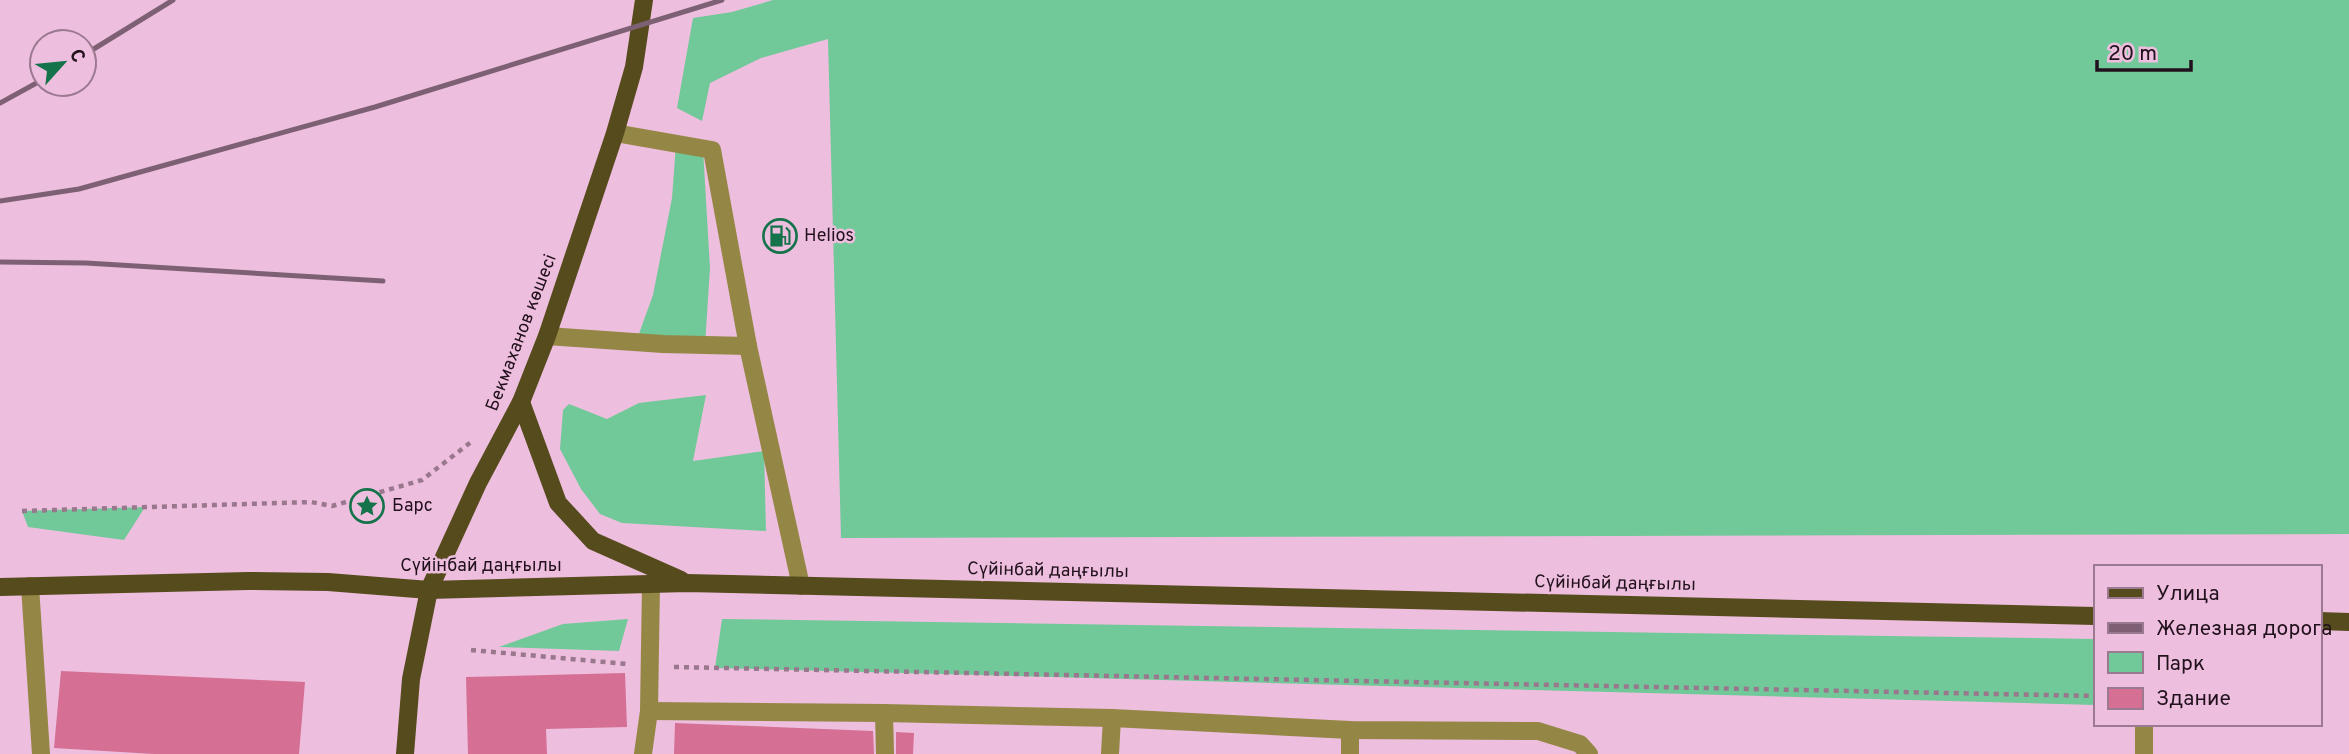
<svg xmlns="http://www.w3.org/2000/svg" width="2349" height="754" viewBox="0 0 2349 754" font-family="Overpass,sans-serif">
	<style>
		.green { fill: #71c999 }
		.building { fill: #d66f94 }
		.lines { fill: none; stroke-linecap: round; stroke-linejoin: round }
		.path { stroke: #99778d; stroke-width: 4.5; stroke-dasharray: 5 5; stroke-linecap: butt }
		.service { stroke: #948745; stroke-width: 18 }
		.primary { stroke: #554b1d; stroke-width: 18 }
		.rail { stroke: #7e6074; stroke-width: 5 }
		.labels { text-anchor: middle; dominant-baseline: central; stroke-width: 5; stroke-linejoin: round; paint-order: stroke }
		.poi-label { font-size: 18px; fill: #21111c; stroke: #edbedd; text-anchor: start }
		.street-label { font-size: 18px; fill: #21111c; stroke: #edbedd }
	</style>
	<rect width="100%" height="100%" fill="#edbedd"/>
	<!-- green -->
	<g class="green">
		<path d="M 773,0 L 2349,0 L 2349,534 L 841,538 L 828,39 L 761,58 L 710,83 L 702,121 L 677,108 L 693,18 L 732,12 Z"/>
		<path d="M 676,144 L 703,149 L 710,268 L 705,345 L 636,342 L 653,295 L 672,198 Z"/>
		<path d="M 706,395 L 693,461 L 764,451 L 766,531 L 622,523 L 600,514 L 581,489 L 560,449 L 563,410 L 569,404 L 607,419 L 639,403 Z"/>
		<path d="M 145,507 L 124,540 L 28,527 L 22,511 Z"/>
		<path d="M 628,619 L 619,651 L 499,647 L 563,624 Z"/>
		<path d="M 722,619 L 2095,639 L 2095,705 L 715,668 Z"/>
	</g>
	<!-- building -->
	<g class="building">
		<path d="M 61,671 L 305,682 L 299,754 L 154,754 L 54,748 Z"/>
		<path d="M 625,673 L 627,727 L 546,729 L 547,754 L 468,754 L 466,677 Z"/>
		<path d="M 675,723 L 873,731 L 874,754 L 674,754 Z"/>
		<path d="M 896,732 L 914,733 L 913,754 L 896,754 Z"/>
	</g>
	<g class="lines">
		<!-- path -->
		<g class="path">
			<path d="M 22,511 L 311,502 L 332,506 L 422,480 L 471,442"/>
			<path d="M 471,650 L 627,664"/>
			<path d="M 674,667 L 2095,696"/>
		</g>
		<!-- service -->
		<g class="service">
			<path d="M 615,133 L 712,150 L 748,346 L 801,586"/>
			<path d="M 547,336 L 663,344 L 748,346"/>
			<path d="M 30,586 L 41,754"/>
			<path d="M 649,711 L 884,713 L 1112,718 L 1350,730 L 1538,731 L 1580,744 L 1589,754"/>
			<path d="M 884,713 L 885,754"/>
			<path d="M 1350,730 L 1350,754"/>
			<path d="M 643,754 L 649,711 L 651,584"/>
			<path d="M 1110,754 L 1112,718"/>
			<path d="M 2144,754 L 2144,724"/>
		</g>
		<!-- primary -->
		<g class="primary">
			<path d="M 521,402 L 558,503 L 593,541 L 681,580"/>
			<path d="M 0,587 L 248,581 L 328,582 L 429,590 L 687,583 L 2095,616"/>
			<path d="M 2319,621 L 2349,622"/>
			<path d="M 405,754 L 411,679 L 429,590 L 478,483 L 521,402 L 547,336 L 615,133 L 634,67 L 644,0"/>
		</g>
		<!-- rail -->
		<g class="rail">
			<path d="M 84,55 L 173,0"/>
			<path d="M 0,103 L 42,80"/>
			<path d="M 0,201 L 79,189 L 375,107 L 722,0"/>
			<path d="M 0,262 L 86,263 L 383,281"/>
		</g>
	</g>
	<!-- icons -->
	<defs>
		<g id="fuel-ring" transform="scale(1.75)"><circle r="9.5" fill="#edbedd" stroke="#14734a" stroke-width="1.5"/><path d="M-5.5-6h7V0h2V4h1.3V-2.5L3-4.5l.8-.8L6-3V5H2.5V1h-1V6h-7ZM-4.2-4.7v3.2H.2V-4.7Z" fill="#14734a"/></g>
		<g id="sight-ring" transform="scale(1.75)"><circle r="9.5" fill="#edbedd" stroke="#14734a" stroke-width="1.5"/><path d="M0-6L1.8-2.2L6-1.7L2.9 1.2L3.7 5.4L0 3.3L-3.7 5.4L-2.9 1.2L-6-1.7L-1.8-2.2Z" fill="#14734a"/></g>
	</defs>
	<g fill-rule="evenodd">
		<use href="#fuel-ring" x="780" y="236"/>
		<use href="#sight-ring" x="367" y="506"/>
	</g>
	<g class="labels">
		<!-- poi labels -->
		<g class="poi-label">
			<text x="804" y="236">Helios</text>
			<text x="392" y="506">Барс</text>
		</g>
		<!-- street labels -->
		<g class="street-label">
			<text transform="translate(522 333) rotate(-69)">Бекмаханов көшесі</text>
			<text x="481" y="566">Сүйінбай даңғылы</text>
			<text transform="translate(1048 571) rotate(1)">Сүйінбай даңғылы</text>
			<text transform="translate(1615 584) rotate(1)">Сүйінбай даңғылы</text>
		</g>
	</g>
	<!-- legend -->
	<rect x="2094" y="565" width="228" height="161" fill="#edbedd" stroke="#9b7990" stroke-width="2"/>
	<rect x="2108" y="588" width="35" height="10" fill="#554b1d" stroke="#9b7990" stroke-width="2"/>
	<text x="2156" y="600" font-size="21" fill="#21111c">Улица</text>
	<rect x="2108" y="623" width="35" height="10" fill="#7e6074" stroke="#9b7990" stroke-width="2"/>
	<text x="2156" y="635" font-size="21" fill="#21111c">Железная дорога</text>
	<rect x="2108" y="652" width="35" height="21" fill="#71c999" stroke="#9b7990" stroke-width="2"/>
	<text x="2156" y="670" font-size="21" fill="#21111c">Парк</text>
	<rect x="2108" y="688" width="35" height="21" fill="#d66f94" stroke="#9b7990" stroke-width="2"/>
	<text x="2156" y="705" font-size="21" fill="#21111c">Здание</text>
	<!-- north arrow -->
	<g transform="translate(63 63) rotate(63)"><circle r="33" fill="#edbedd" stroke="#9b7990" stroke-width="2"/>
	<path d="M0-5L12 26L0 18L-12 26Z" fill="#14734a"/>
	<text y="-10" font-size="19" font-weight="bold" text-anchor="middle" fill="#21111c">С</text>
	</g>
	<!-- scale -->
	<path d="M2097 60v10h94v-10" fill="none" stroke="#21111c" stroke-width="3.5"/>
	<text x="2108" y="60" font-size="21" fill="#21111c" stroke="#edbedd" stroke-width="5" paint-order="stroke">20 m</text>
</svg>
